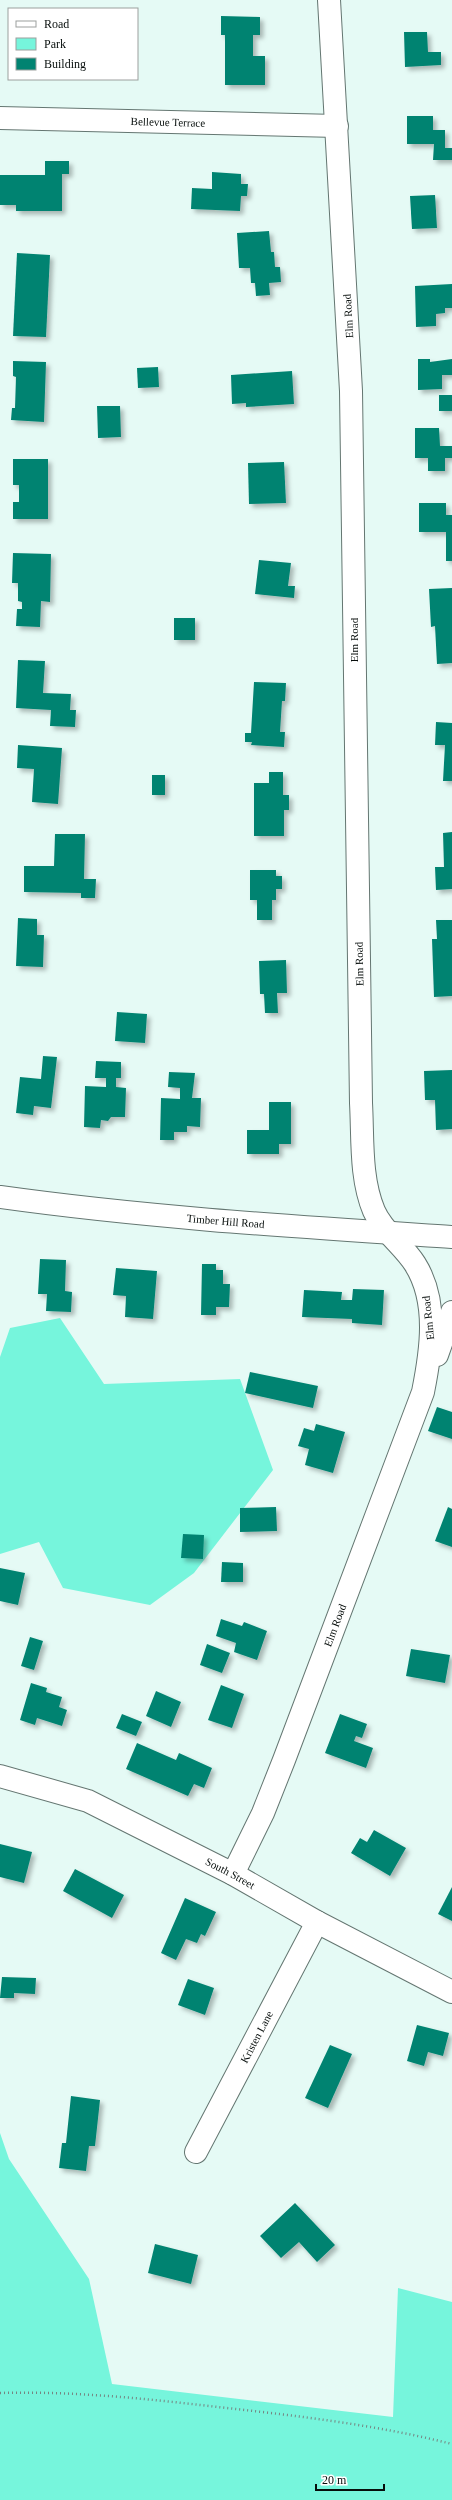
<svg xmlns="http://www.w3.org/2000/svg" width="452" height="2500" viewBox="0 0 452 2500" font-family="Georgia,serif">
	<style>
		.green { fill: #76f5dc }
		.building { fill: #018371; filter: url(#shadow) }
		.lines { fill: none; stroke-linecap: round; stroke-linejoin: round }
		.street-casing { stroke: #647671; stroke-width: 24 }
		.path { stroke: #768481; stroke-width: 2.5; stroke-dasharray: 1 3; stroke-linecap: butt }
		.street { stroke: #fff; stroke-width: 22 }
		.labels { text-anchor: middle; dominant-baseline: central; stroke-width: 3; stroke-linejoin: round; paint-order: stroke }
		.street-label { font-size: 11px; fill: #070e0c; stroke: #fff }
	</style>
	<defs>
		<filter id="shadow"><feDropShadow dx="3.5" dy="3.5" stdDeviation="2" flood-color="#0004"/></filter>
	</defs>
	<rect width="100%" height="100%" fill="#e5faf5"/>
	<!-- green -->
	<g class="green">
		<path d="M 60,1318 L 104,1384 L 240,1379 L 273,1470 L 194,1573 L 150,1605 L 63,1588 L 39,1542 L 0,1554 L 0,1357 L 10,1328 Z"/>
		<path d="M 0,2133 L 9,2159 L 89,2279 L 112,2384 L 393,2417 L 398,2288 L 452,2302 L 452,2500 L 0,2500 Z"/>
	</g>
	<!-- building -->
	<g class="building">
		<path d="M 221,16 L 260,17 L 260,35 L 253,35 L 253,56 L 265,56 L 265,85 L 225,85 L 225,35 L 221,35 Z"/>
		<path d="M 404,32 L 427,32 L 428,52 L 441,52 L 441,65 L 405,67 Z"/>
		<path d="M 407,116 L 433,116 L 433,130 L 445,130 L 445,148 L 452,148 L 452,160 L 433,160 L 434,144 L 407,144 Z"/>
		<path d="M 45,161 L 69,161 L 69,174 L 62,174 L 62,211 L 16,211 L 16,205 L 0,205 L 0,175 L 45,175 Z"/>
		<path d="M 212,172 L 241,174 L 241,184 L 248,184 L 247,196 L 241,196 L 240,211 L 191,209 L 192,188 L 212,189 Z"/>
		<path d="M 435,195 L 437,228 L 412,229 L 410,196 Z"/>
		<path d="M 269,231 L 271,252 L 274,252 L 275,267 L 280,267 L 281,282 L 269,283 L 270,295 L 256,296 L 255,283 L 251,283 L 250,268 L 239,268 L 237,233 Z"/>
		<path d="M 17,253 L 50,255 L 46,337 L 13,336 Z"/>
		<path d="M 452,284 L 452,308 L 445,308 L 445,313 L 436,314 L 436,326 L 416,327 L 415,286 Z"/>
		<path d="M 418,359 L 430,359 L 430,362 L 452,359 L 452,375 L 442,375 L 442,389 L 418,390 Z"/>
		<path d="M 13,361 L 46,362 L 44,422 L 11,420 L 12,408 L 15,408 L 16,377 L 13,376 Z"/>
		<path d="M 158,367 L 159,387 L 138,388 L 137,368 Z"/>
		<path d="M 292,371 L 294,404 L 246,407 L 246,403 L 232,404 L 231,375 Z"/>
		<rect x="439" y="395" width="13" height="16"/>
		<path d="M 97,406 L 120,406 L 121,437 L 98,438 Z"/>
		<path d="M 415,428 L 439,428 L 440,446 L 452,446 L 452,458 L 445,458 L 445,471 L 428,471 L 428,458 L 415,458 Z"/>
		<path d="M 13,459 L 48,459 L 48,519 L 13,519 L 13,502 L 19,502 L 19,485 L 13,485 Z"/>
		<path d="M 284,462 L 286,503 L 249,504 L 248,463 Z"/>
		<path d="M 419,503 L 446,503 L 446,515 L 452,515 L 452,561 L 446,561 L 446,532 L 419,532 Z"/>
		<path d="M 13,553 L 51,554 L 50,602 L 41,601 L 40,627 L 16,626 L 17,609 L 22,609 L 22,602 L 18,601 L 18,583 L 12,583 Z"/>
		<path d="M 259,560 L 291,563 L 288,586 L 295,586 L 294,598 L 255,594 Z"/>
		<path d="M 452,588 L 452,663 L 437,664 L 435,626 L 431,627 L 429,589 Z"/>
		<rect x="174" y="618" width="21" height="22"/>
		<path d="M 18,660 L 45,661 L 43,693 L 71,694 L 70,710 L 76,710 L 75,727 L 50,726 L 51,710 L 16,708 Z"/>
		<path d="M 254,682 L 286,683 L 285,701 L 282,701 L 280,732 L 285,732 L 284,747 L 251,745 L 252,742 L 245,742 L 245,733 L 251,733 Z"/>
		<path d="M 436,722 L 452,723 L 452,781 L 443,781 L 445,745 L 435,745 Z"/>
		<path d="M 18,745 L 62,748 L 58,804 L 32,802 L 34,769 L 17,768 Z"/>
		<path d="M 269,772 L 283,772 L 283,795 L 289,795 L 289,810 L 284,810 L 284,836 L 254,836 L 254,783 L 269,783 Z"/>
		<rect x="152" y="775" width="13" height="20"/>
		<path d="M 452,832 L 452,889 L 436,890 L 435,867 L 444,867 L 443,833 Z"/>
		<path d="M 55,834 L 85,834 L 84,879 L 96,879 L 95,898 L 81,898 L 81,893 L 24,892 L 24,866 L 54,866 Z"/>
		<path d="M 250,870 L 276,870 L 276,876 L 282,876 L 282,889 L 276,889 L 276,900 L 272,900 L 272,920 L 257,920 L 257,900 L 250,900 Z"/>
		<path d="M 18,918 L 37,919 L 37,935 L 44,935 L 43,967 L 16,966 Z"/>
		<path d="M 436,920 L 452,920 L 452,996 L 434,997 L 432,939 L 437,939 Z"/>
		<path d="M 286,960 L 287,993 L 277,993 L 278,1013 L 265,1013 L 264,994 L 260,994 L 259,961 Z"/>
		<path d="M 117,1012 L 147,1014 L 145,1043 L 115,1041 Z"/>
		<path d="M 43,1056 L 57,1057 L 51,1108 L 34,1106 L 33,1115 L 16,1113 L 20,1077 L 41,1079 Z"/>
		<path d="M 96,1061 L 121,1062 L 121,1078 L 116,1078 L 116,1087 L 126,1088 L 125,1117 L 111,1117 L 108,1121 L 101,1120 L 100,1128 L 84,1127 L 85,1086 L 106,1087 L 106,1078 L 95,1078 Z"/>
		<path d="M 452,1070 L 452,1129 L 436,1130 L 435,1100 L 425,1100 L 424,1071 Z"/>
		<path d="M 169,1072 L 195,1073 L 192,1098 L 201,1098 L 200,1127 L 187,1126 L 187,1132 L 174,1132 L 174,1140 L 160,1140 L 161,1098 L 180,1099 L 180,1088 L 168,1087 Z"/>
		<path d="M 269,1102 L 291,1102 L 291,1144 L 279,1144 L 279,1154 L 247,1154 L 247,1130 L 269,1130 Z"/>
		<path d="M 40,1259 L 66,1260 L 65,1291 L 72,1292 L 71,1312 L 46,1311 L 47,1294 L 38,1294 Z"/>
		<path d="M 202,1264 L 216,1264 L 216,1270 L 223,1270 L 223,1284 L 230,1284 L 229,1307 L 216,1307 L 216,1315 L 201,1315 Z"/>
		<path d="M 116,1268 L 157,1271 L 153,1319 L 125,1317 L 126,1296 L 113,1295 Z"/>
		<path d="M 353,1289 L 384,1290 L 382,1325 L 352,1323 L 352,1319 L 302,1317 L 304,1290 L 342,1292 L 341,1300 L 352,1300 Z"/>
		<path d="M 250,1372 L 318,1386 L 313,1408 L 245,1393 Z"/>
		<path d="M 437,1407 L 452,1412 L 452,1439 L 428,1431 Z"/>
		<path d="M 316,1424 L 345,1432 L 333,1473 L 305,1465 L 309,1449 L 298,1446 L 304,1428 L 314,1431 Z"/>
		<path d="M 276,1507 L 277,1531 L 240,1532 L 240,1508 Z"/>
		<path d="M 448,1507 L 452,1509 L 452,1547 L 435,1541 Z"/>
		<path d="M 183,1534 L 204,1535 L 203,1559 L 181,1558 Z"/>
		<path d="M 222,1562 L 243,1563 L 243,1582 L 221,1582 Z"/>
		<path d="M 0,1568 L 25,1573 L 18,1605 L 0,1601 Z"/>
		<path d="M 221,1619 L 242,1626 L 244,1622 L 267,1631 L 257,1660 L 234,1652 L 236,1643 L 216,1636 Z"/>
		<path d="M 30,1637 L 43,1641 L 34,1670 L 21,1666 Z"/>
		<path d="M 207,1644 L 230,1653 L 222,1673 L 200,1665 Z"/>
		<path d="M 411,1649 L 450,1655 L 445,1683 L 406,1676 Z"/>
		<path d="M 31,1683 L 47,1688 L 46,1692 L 62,1697 L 59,1707 L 67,1710 L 62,1726 L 37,1718 L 35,1725 L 20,1720 Z"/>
		<path d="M 221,1685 L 244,1694 L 232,1728 L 208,1720 Z"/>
		<path d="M 156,1691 L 181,1702 L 171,1727 L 146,1716 Z"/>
		<path d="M 122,1714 L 142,1722 L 136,1736 L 116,1728 Z"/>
		<path d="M 340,1714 L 367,1724 L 362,1738 L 356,1736 L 354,1741 L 373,1748 L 366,1768 L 325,1753 Z"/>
		<path d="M 137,1743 L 176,1760 L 179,1753 L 212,1768 L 204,1788 L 194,1784 L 188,1796 L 126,1769 Z"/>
		<path d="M 374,1830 L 406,1848 L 390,1876 L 351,1853 L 360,1838 L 367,1842 Z"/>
		<path d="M 0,1844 L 32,1852 L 24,1883 L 0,1877 Z"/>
		<path d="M 75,1869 L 124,1895 L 112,1918 L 63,1891 Z"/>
		<path d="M 452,1887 L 452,1921 L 438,1914 Z"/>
		<path d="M 185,1898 L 216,1912 L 205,1936 L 201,1934 L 197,1943 L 186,1939 L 176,1960 L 161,1953 Z"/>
		<path d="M 2,1977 L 36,1978 L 35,1994 L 14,1993 L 14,1998 L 0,1998 Z"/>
		<path d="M 188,1979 L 214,1988 L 205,2015 L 178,2005 Z"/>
		<path d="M 417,2025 L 449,2033 L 443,2056 L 428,2052 L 424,2066 L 407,2061 Z"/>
		<path d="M 330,2045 L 352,2054 L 328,2108 L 305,2098 Z"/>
		<path d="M 71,2096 L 100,2100 L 95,2146 L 89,2146 L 86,2171 L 59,2168 L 62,2143 L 66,2143 Z"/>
		<path d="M 295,2203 L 335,2245 L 317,2262 L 299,2242 L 281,2258 L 260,2236 Z"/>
		<path d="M 155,2244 L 198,2255 L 191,2284 L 148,2273 Z"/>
	</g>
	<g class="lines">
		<!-- street casing -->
		<g class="street-casing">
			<g id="street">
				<path id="s1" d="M 0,118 L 337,126"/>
				<path id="s2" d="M 0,1197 C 150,1218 301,1227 452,1237"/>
				<path d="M 437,1355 L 452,1312"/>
				<path id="s3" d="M 0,1776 L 88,1801 L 233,1874 L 317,1922 L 452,1992"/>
				<path id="s4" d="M 233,1874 L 263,1813 L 284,1760 L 423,1392 C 431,1352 439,1302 415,1264 C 403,1245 383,1232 374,1211 C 360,1178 363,1138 361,1103 L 351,391 L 329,0"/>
				<path id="s5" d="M 196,2152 L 317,1922"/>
			</g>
		</g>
		<!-- path -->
		<path class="path" d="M 0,2393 C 70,2391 140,2398 209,2406 C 290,2415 373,2424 452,2444"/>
		<!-- street -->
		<use href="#street" class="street"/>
	</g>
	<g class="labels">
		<!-- street labels -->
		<g class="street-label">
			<text stroke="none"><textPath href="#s1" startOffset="168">Bellevue Terrace</textPath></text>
			<text transform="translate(348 316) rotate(-93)">Elm Road</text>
			<text transform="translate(354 640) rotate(-90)">Elm Road</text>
			<text transform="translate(359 964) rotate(-91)">Elm Road</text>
			<text stroke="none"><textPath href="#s2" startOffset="227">Timber Hill Road</textPath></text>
			<text transform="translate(428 1318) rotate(-96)">Elm Road</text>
			<text stroke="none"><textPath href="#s4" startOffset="269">Elm Road</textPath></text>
			<text stroke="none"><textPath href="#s3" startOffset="251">South Street</textPath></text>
			<text stroke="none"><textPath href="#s5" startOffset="130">Kristen Lane</textPath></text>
		</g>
	</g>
	<!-- legend -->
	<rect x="8" y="8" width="130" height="72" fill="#ffffff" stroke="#9c9f9e"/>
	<rect x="16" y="21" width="20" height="6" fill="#ffffff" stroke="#9c9f9e"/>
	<text x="44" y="28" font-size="12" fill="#070e0c">Road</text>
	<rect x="16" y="38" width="20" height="12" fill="#76f5dc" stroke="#9c9f9e"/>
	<text x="44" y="48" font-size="12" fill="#070e0c">Park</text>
	<rect x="16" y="58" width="20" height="12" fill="#018371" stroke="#9c9f9e"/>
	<text x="44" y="68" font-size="12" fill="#070e0c">Building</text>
	<!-- scale -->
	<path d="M316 2484v6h68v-6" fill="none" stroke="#070e0c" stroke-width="2"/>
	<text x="322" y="2484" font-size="12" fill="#070e0c" stroke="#ffffff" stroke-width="3" paint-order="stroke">20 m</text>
</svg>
